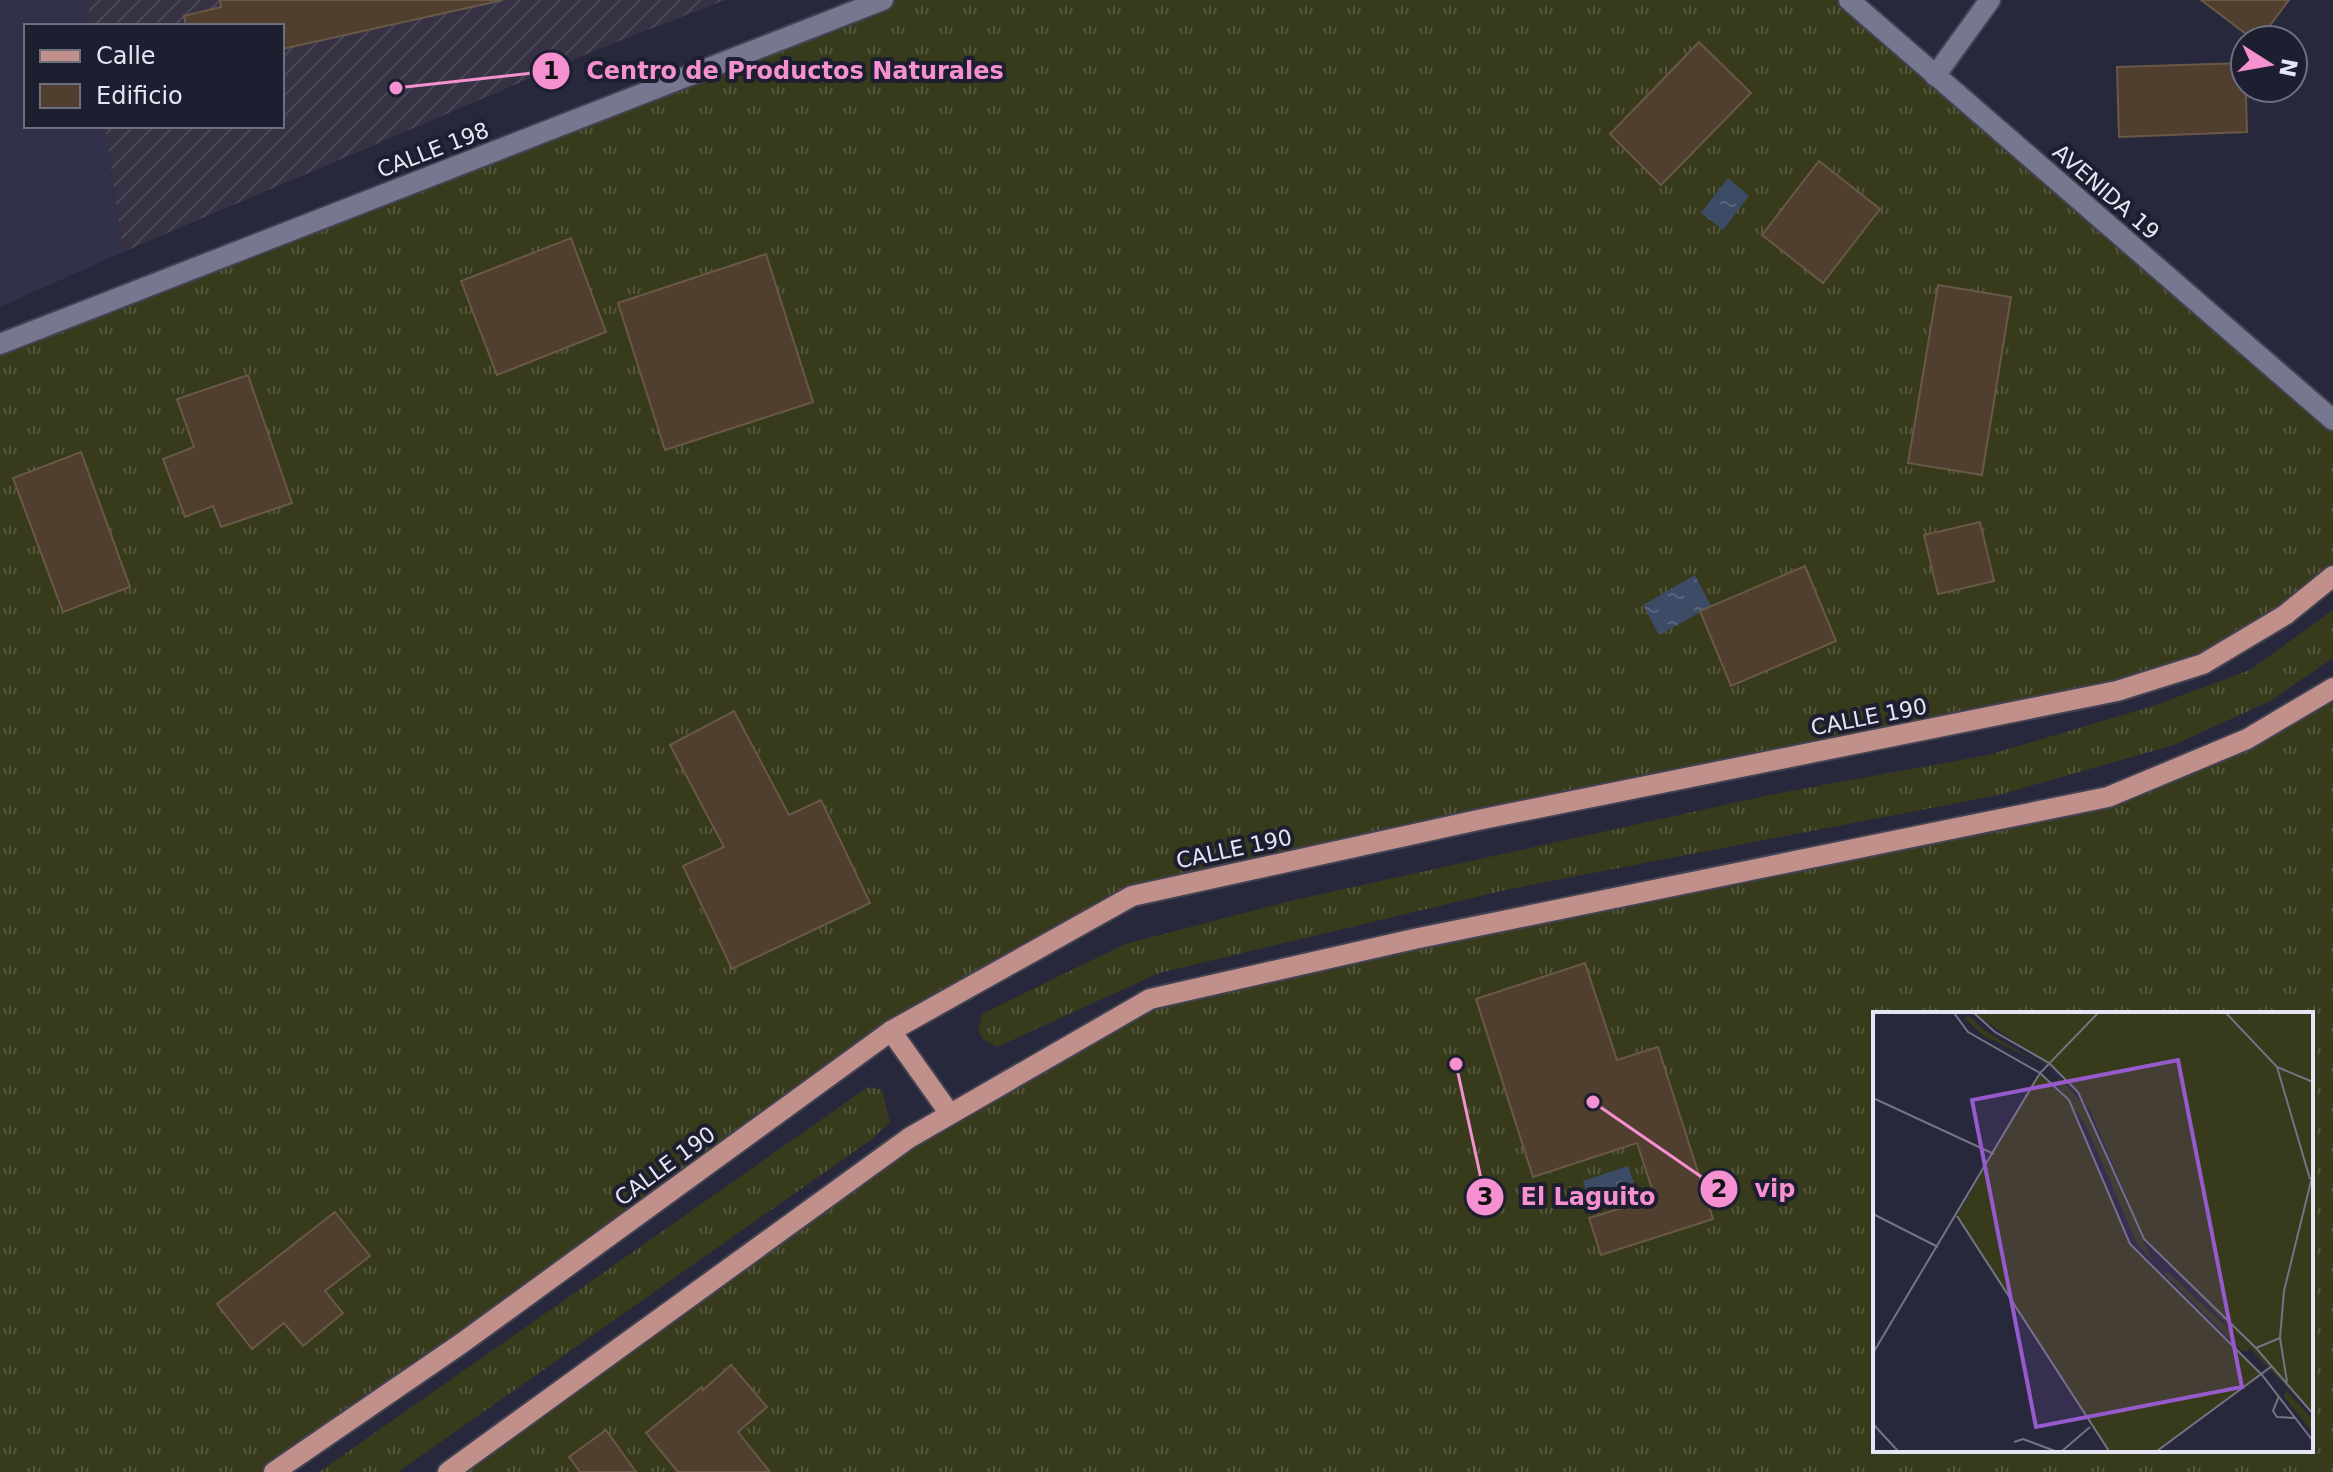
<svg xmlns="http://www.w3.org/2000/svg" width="2333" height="1472" viewBox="0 0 2333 1472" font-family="'DejaVu Sans',sans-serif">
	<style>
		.built { fill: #31324a }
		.industrial { fill: url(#industrial-furrows) }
		.grass { fill: url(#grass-tufts); fill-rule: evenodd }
		.water { fill: url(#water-ripples) }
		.building { fill: #503f2f; stroke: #6a5847; stroke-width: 2 }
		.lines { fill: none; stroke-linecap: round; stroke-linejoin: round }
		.minor-casing { stroke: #434353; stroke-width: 24 }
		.major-casing { stroke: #434353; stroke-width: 24 }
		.minor { stroke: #76788f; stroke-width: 20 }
		.major { stroke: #c1908b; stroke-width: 20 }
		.labels { text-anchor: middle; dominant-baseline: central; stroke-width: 8; stroke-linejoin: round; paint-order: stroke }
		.street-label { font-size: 22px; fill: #e5e6f3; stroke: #1d1e30 }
		.inset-road { fill: none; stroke: #737485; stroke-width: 2 }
		.view { fill: #965acc; fill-opacity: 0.15; stroke: #965acc; stroke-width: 4 }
		.inset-edge { fill: none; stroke: #e5e6f3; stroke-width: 4 }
		.leader { fill: none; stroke: #f590d1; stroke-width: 3 }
		.callout-dot { fill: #f590d1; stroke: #1d1e30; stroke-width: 3 }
		.mark-label { font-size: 24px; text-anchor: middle; font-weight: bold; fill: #111 }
		.callout-label { font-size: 24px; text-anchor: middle; font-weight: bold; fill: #f590d1; stroke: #1d1e30; stroke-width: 8; stroke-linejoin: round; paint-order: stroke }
	</style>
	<defs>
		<pattern id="industrial-furrows" width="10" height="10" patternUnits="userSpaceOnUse" patternTransform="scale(2)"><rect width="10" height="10" fill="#363243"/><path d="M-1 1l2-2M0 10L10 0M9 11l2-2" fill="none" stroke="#494655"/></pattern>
		<pattern id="grass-tufts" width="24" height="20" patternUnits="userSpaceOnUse" patternTransform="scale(2)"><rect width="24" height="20" fill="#373a1b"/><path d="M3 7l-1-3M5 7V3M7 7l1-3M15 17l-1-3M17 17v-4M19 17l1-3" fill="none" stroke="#54563d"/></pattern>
		<pattern id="water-ripples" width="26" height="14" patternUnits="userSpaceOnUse" patternTransform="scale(2)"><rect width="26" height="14" fill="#3c4c67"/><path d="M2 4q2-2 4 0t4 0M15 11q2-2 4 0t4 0" fill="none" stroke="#58667d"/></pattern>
	</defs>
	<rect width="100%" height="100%" fill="#27283b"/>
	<!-- built -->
	<path class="built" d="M 0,0 L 87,0 L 91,26 L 26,26 L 26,126 L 105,126 L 123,252 L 0,307 Z"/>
	<!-- industrial -->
	<path class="industrial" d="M 87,0 L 725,0 L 599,49 L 123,252 L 105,126 L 282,126 L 282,26 L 91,26 Z"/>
	<!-- grass -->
	<g class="grass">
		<path d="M 883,0 L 1849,0 L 2333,420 L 2333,576 L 2203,664 L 1132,896 L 891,1031 L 272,1472 L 0,1472 L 0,344 Z"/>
		<path d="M 2333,610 L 2333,658 L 2270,701 L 2174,745 L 1999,795 L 1510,889 L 1159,973 L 997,1047 L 984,1040 L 978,1031 L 982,1014 L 1125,944 L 1290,901 L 1774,794 L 1988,755 L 2153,706 L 2250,670 Z"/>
		<path d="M 2333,688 L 2333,1472 L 448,1472 L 909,1138 L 1150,999 L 2108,797 ZM 1875,1014 L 2311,1014 L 2311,1450 L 1875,1450 Z"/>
		<path d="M 868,1087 L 882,1090 L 890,1122 L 872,1139 L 398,1472 L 319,1472 Z"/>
	</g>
	<!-- water -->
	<g class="water">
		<path d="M 1728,178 L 1749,196 L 1723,230 L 1701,213 Z"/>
		<path d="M 1695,575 L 1711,606 L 1659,635 L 1643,605 Z"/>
		<path d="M 1628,1166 L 1636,1189 L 1590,1204 L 1583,1181 Z"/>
	</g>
	<!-- building -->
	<g class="building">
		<path d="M 220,0 L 503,0 L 282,49 L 282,26 L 186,26 L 184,16 L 221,7 Z"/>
		<path d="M 2201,0 L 2289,0 L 2259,40 L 2254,40 Z"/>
		<path d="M 1699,42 L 1751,93 L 1661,185 L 1610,134 Z"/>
		<path d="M 2245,63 L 2247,132 L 2119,137 L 2117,67 Z"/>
		<path d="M 1819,161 L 1880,209 L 1823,283 L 1762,235 Z"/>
		<path d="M 571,238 L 606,332 L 497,375 L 461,281 Z"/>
		<path d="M 766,254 L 813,402 L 665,450 L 618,303 Z"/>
		<path d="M 1938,285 L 2011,297 L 1982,475 L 1908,463 Z"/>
		<path d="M 248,375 L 292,503 L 221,527 L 213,506 L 185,517 L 163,459 L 194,447 L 177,399 Z"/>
		<path d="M 81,452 L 130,587 L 63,612 L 13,478 Z"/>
		<path d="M 1980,522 L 1994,581 L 1938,594 L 1924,535 Z"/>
		<path d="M 1805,566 L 1836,641 L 1731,686 L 1700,611 Z"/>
		<path d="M 734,711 L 789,815 L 821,800 L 870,903 L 732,969 L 683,866 L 724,847 L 670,745 Z"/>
		<path d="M 1585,963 L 1617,1060 L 1658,1047 L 1713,1219 L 1601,1255 L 1589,1218 L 1655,1198 L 1637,1143 L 1533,1177 L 1476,999 Z"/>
		<path d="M 335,1212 L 370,1256 L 325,1291 L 343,1313 L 303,1346 L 284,1323 L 252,1349 L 217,1304 Z"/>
		<path d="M 731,1365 L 767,1407 L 738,1432 L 770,1472 L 678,1472 L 646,1433 L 702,1387 L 703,1390 Z"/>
		<path d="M 606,1430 L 636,1472 L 580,1472 L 569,1457 Z"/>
	</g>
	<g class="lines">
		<!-- minor casing -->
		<g class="minor-casing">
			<g id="minor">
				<path d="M 1849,0 L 2333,420"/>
				<path d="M 1935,76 L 1990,0"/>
				<path d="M 0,344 L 883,0"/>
			</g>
		</g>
		<!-- major casing -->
		<g class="major-casing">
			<g id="major">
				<path d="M 891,1031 L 950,1114"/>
				<path d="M 274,1472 L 462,1343 L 891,1031 L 1132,896 L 1478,820 L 2117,691 L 2203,664 L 2285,615 L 2333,576"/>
				<path d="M 448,1472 L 909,1138 L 1150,999 L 1414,939 L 2108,797 L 2247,739 L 2333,688"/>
			</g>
		</g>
		<!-- minor -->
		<use href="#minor" class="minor"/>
		<!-- major -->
		<use href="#major" class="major"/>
	</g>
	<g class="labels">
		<!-- street labels -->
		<g class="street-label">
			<text transform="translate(433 150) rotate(-21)">CALLE 198</text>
			<text transform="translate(2106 192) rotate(41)">AVENIDA 19</text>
			<text transform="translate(1869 717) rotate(-11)">CALLE 190</text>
			<text transform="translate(1234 849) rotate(-12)">CALLE 190</text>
			<text transform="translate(665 1166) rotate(-36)">CALLE 190</text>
		</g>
	</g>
	<!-- overview -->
	<g transform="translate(1873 1012)">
		<rect width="440" height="440" fill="#27283b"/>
		<path d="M 101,1 L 440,1 L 440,402 L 271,227 L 217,98 L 192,65 ZM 95,3 L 115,21 L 165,50 L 111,24 L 92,7 ZM 167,61 L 196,88 L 257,232 L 389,363 L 284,439 L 236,439 L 84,204 ZM 187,66 L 208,90 L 280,250 L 264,232 L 214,116 L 183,70 ZM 295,260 L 376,336 L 375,339 L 369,339 L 291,262 ZM 413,379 L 440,407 L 440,421 L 411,385 Z" fill="#373a1b"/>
		<path class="inset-road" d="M 81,1 L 95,20 L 167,61 L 196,88 L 257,232 L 389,363 L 440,429M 101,1 L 122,20 L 176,51 L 205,80 L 271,227 L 383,336 L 440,402M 353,1 L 404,55 L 440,70M 404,55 L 437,167M 0,86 L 121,142M 0,202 L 65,235M 84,204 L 236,439M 383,336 L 407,326M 0,341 L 167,61 L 225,1M 414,370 L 407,326 L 411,279 L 440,161M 406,384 L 400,399 L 404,405 L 422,406M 0,412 L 25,439M 141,430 L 150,427 L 182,439M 189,439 L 217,415M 284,439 L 399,354"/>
		<path class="view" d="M 305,48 L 369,375 L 163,415 L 99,88 Z"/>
		<rect width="440" height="440" class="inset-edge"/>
	</g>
	<!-- callouts -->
	<path class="leader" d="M396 88L551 71M1593 1102L1719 1189M1456 1064L1485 1197"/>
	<g class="callout-dot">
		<circle cx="396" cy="88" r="8"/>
		<circle cx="1593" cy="1102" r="8"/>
		<circle cx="1456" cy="1064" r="8"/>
		<circle cx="551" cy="71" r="20"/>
		<circle cx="1719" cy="1189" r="20"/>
		<circle cx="1485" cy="1197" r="20"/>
	</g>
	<g class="mark-label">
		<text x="551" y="79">1</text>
		<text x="1719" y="1197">2</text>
		<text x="1485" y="1205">3</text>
	</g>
	<g class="callout-label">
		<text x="795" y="79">Centro de Productos Naturales</text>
		<text x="1775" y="1197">vip</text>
		<text x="1588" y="1205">El Laguito</text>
	</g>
	<!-- legend -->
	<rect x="24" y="24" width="260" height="104" fill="#1d1e30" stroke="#6d6e7e" stroke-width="2"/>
	<rect x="40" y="50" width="40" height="12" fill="#c1908b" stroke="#6d6e7e" stroke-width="2"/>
	<text x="96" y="64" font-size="24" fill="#e5e6f3">Calle</text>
	<rect x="40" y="84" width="40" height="24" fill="#503f2f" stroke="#6d6e7e" stroke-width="2"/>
	<text x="96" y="104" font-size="24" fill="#e5e6f3">Edificio</text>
	<!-- north arrow -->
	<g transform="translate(2269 64) rotate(101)"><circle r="38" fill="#1d1e30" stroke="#6d6e7e" stroke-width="2"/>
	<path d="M0-6L14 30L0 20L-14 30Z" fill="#f590d1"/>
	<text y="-12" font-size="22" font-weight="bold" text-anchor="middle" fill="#e5e6f3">N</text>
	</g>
</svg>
